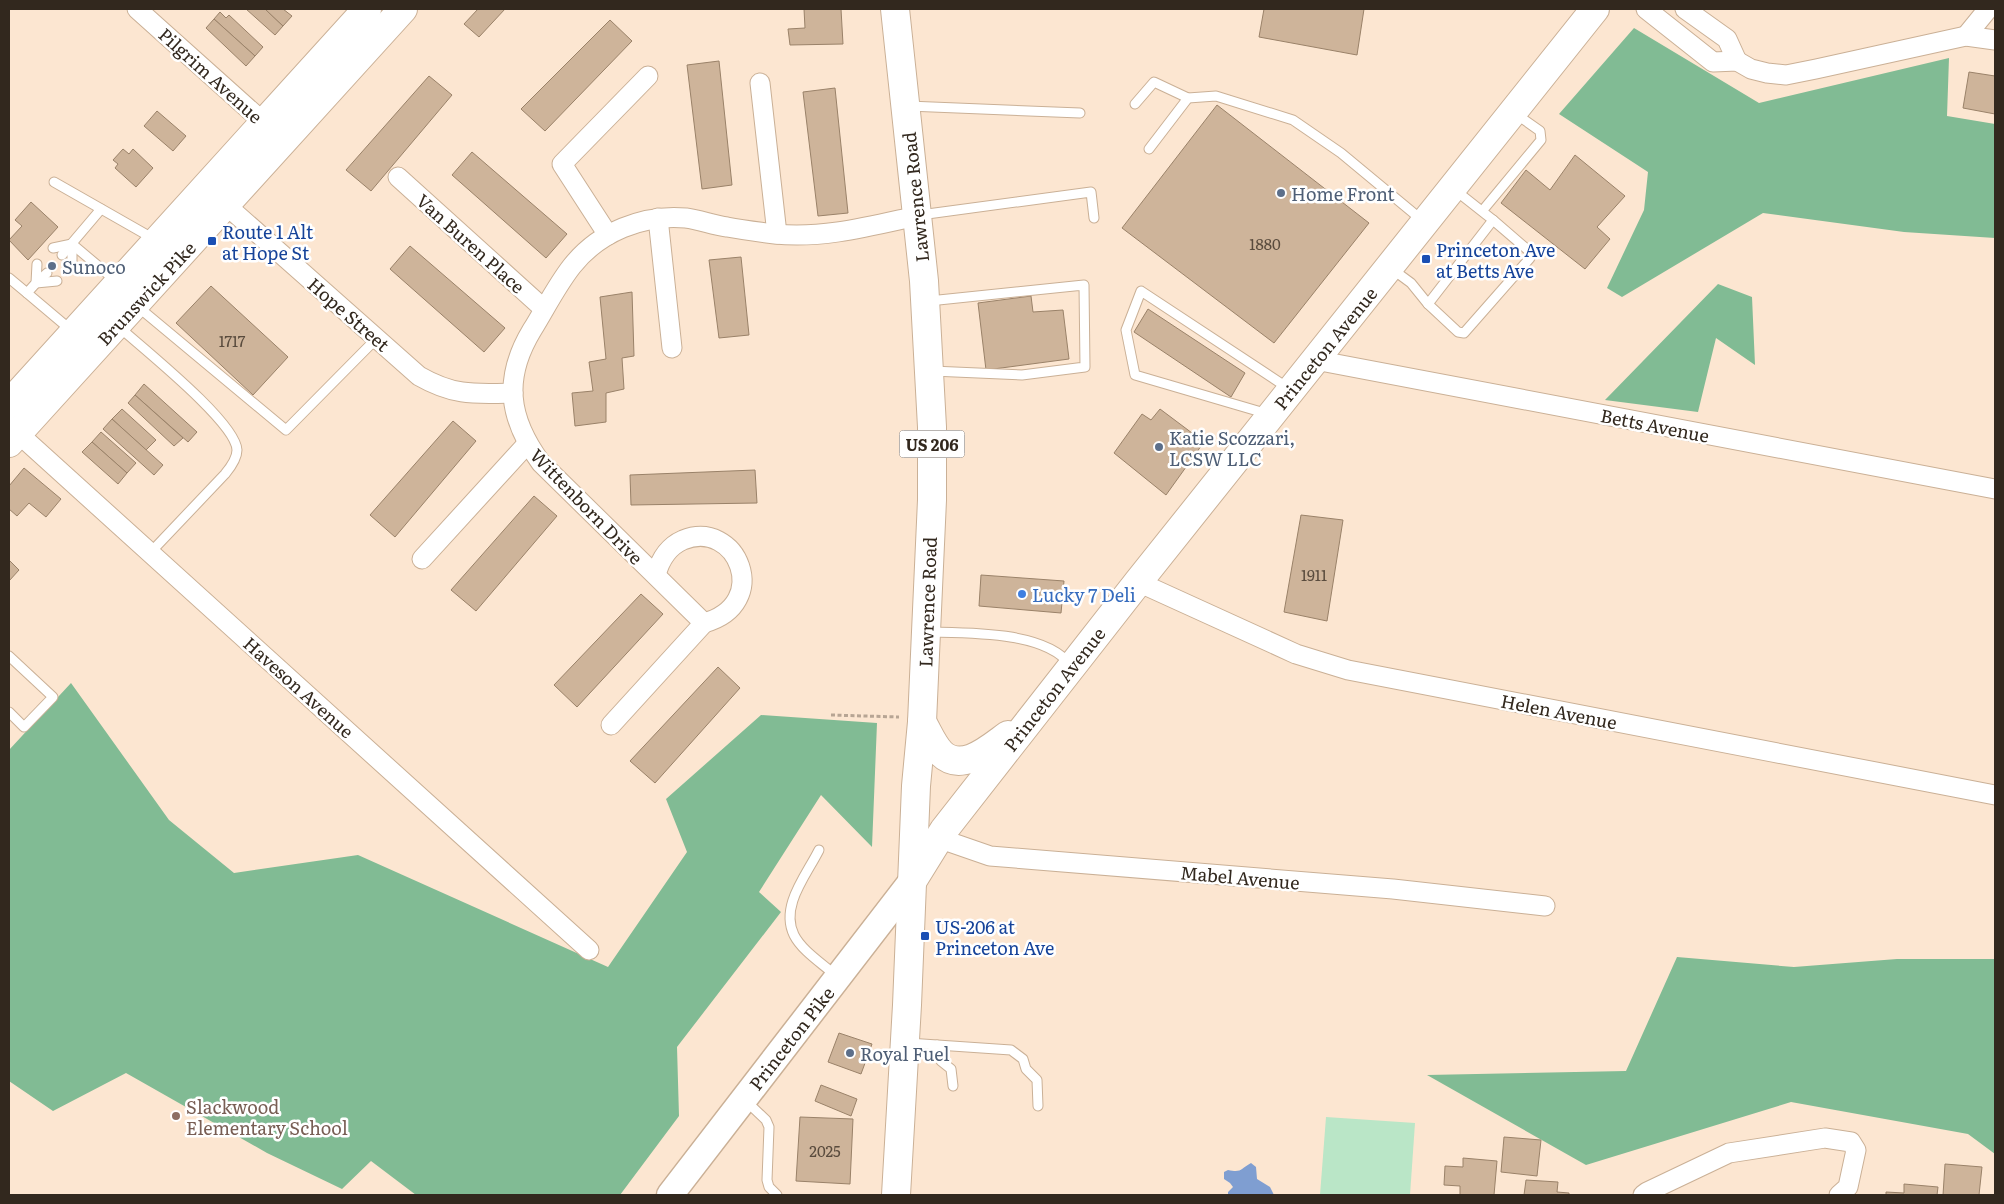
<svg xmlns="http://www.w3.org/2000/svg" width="2004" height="1204" viewBox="0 0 2004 1204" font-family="Literata,serif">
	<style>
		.green { fill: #bae6c7 }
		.forest { fill: #81bb94 }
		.water { fill: #7f9ed1 }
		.building { fill: #ceb49a; stroke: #9a8269 }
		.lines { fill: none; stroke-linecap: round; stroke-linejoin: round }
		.service-casing { stroke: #cab096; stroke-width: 11 }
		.minor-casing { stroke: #cab096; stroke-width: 21 }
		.secondary-casing { stroke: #cab096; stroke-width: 29 }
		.primary-casing { stroke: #cab096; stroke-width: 30 }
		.path { stroke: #b7a594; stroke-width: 3; stroke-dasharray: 4 2.5; stroke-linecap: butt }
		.service { stroke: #fff; stroke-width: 9 }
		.minor { stroke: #fff; stroke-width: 19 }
		.secondary { stroke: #fff; stroke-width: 26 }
		.primary { stroke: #fff; stroke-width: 28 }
		.service-dot { fill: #5c6f8a; stroke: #fff; stroke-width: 2 }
		.transit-dot { fill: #1a4fb4; stroke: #fff; stroke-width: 2 }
		.shop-dot { fill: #3f7fe0; stroke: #fff; stroke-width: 2 }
		.education-dot { fill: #8d6e63; stroke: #fff; stroke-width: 2 }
		.labels { text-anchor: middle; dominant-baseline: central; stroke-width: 5; stroke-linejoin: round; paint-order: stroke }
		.number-label { font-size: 15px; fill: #594b3d }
		.shield { fill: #fff; stroke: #706862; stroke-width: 1 }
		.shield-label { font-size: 16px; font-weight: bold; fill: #32281e }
		.street-label { font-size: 18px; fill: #32281e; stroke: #fff }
		.service-label { font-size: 18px; fill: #4e5e75; stroke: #fff; text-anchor: start }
		.transit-label { font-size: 18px; fill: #164399; stroke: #fff; text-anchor: start }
		.shop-label { font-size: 18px; fill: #366cbe; stroke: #fff; text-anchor: start }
		.education-label { font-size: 18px; fill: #785e54; stroke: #fff; text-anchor: start }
	</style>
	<rect width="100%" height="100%" fill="#fce6d1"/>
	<!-- green -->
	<path class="green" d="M 1326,1117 L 1415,1123 L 1410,1195 L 1320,1195 Z"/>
	<!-- forest -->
	<g class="forest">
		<path d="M 1634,28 L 1759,103 L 1949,58 L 1947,116 L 1995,124 L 1995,238 L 1904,232 L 1763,213 L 1622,297 L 1607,288 L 1644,210 L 1648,172 L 1559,114 Z"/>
		<path d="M 1718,284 L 1752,297 L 1755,365 L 1716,338 L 1698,412 L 1605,400 Z"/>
		<path d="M 71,683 L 169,820 L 234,873 L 358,855 L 608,967 L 687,852 L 666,799 L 761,715 L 877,723 L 872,847 L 821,795 L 759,892 L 781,912 L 677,1047 L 679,1116 L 620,1195 L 416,1195 L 371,1161 L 342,1189 L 267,1153 L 126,1073 L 53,1111 L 9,1081 L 9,750 Z"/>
		<path d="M 1677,957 L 1794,967 L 1897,959 L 1995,959 L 1995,1154 L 1968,1134 L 1791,1102 L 1586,1165 L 1427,1075 L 1626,1071 Z"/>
	</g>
	<!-- water -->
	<path class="water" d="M 1251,1163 L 1256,1167 L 1257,1179 L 1270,1187 L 1274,1195 L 1228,1195 L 1228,1192 L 1233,1187 L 1230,1183 L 1224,1179 L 1224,1172 L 1228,1170 C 1242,1173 1240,1169 1251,1163 Z"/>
	<!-- building -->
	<g class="building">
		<path d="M 246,9 L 265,9 L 283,26 L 275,35 Z"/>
		<path d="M 265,9 L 283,9 L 292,16 L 283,26 Z"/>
		<path d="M 478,9 L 505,9 L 479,37 L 464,24 Z"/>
		<path d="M 804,9 L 841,9 L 843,44 L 790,45 L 788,29 L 805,28 Z"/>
		<path d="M 1264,9 L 1364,9 L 1357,55 L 1259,37 Z"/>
		<path d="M 220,12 L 226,18 L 229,15 L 263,47 L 255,56 L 214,19 Z"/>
		<path d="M 214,19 L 255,56 L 246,66 L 206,28 Z"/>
		<path d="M 610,20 L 632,41 L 545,131 L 521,109 Z"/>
		<path d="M 719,61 L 732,185 L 702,189 L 687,65 Z"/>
		<path d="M 1969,72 L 1995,76 L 1995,114 L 1963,108 Z"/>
		<path d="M 429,76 L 452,95 L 371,191 L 346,170 Z"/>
		<path d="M 835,88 L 848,213 L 818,216 L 803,92 Z"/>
		<path d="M 1217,105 L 1369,223 L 1274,343 L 1122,228 Z"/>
		<path d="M 157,111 L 186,136 L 173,151 L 144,126 Z"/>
		<path d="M 123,149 L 129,154 L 133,149 L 153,168 L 136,187 L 115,168 L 118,164 L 113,160 Z"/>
		<path d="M 472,152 L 567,234 L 546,258 L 452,175 Z"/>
		<path d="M 1575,155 L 1625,196 L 1597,227 L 1610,239 L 1585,269 L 1501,203 L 1526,170 L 1550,190 Z"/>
		<path d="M 31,202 L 58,227 L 28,260 L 9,240 L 22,226 L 15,220 Z"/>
		<path d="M 410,246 L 505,328 L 484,352 L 390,269 Z"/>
		<path d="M 741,257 L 749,335 L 719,338 L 709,260 Z"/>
		<path d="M 211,286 L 288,357 L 253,395 L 176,323 Z"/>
		<path d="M 632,292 L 634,356 L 622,358 L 624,389 L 606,393 L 606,422 L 575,426 L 572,393 L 593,391 L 589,362 L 606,359 L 600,297 Z"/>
		<path d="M 1031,296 L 1033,312 L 1063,310 L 1069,359 L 986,370 L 978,303 Z"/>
		<path d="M 1148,309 L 1245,373 L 1231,397 L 1134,332 Z"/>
		<path d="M 144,384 L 197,432 L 188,442 L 135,395 Z"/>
		<path d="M 135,395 L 183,438 L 174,446 L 128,403 Z"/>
		<path d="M 122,409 L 156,440 L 146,450 L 112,419 Z"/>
		<path d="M 1160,409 L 1204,442 L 1166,495 L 1114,453 L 1142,414 L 1151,420 Z"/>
		<path d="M 112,419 L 163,465 L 154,475 L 103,429 Z"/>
		<path d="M 453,421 L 476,441 L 395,537 L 370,515 Z"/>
		<path d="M 101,432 L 136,463 L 127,473 L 92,442 Z"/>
		<path d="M 92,442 L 127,473 L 118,484 L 82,452 Z"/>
		<path d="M 24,468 L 61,499 L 46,517 L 29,503 L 17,516 L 9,509 L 9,486 Z"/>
		<path d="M 755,470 L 757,503 L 631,505 L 630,475 Z"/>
		<path d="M 534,496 L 557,516 L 476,611 L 451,590 Z"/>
		<path d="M 1301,515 L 1343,520 L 1327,621 L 1284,612 Z"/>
		<path d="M 9,560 L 19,570 L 9,581 Z"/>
		<path d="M 981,575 L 1064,581 L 1061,613 L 979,606 Z"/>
		<path d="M 641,594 L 663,614 L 577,707 L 554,685 Z"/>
		<path d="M 718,667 L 740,688 L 655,783 L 630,761 Z"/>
		<path d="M 839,1033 L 872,1044 L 861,1074 L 828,1062 Z"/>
		<path d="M 821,1085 L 857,1099 L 851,1116 L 815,1101 Z"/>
		<path d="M 800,1117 L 853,1119 L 850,1184 L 796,1181 Z"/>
		<path d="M 1504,1137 L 1541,1140 L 1537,1176 L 1501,1172 Z"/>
		<path d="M 1463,1158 L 1497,1161 L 1494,1195 L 1460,1195 L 1460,1186 L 1444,1185 L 1445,1166 L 1463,1167 Z"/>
		<path d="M 1945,1164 L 1982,1167 L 1979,1195 L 1943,1195 Z"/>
		<path d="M 1526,1180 L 1558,1182 L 1557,1192 L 1569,1193 L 1569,1195 L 1524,1195 Z"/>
		<path d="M 1904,1184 L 1938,1187 L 1937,1195 L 1886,1195 L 1886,1192 L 1904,1193 Z"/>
	</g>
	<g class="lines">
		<!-- service casing -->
		<g class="service-casing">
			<g id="service">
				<path d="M 1135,104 L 1154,82 L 1188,98 L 1216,96 L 1293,120 L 1341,153 L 1423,221"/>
				<path d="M 908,106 L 1080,113"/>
				<path d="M 1149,149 L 1188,98"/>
				<path d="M 54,182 L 154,239"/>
				<path d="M 1483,210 L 1541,140 L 1540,131 L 1516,114"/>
				<path d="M 920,215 L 1091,192 L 1094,218"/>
				<path d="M 72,244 L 72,264"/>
				<path d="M 53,248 L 72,244 L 116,281"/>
				<path d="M 62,255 L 101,209"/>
				<path d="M 37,264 L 36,283 L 27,293 L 72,331"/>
				<path d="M 1392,269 L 1411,283 L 1428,304 L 1493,220 L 1455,190"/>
				<path d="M 9,278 L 27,293"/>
				<path d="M 36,283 L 57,281"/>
				<path d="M 36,283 L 47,273"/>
				<path d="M 929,301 L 1084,285 L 1085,367 L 1022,375 L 932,371"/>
				<path d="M 1428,304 L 1458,332 L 1464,333 L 1530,258 L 1529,251 L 1493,220"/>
				<path d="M 137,306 L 286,430 L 377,338"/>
				<path d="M 118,326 C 141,347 236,422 237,450 C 237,458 230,468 225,474 L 150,553"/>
				<path d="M 1268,414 L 1135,375 L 1126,330 L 1141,291 L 1288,388"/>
				<path d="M 929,632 C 967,633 1046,631 1070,665"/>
				<path d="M 9,656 L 53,697 L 24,727 L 9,712"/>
				<path d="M 819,850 C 806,876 780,906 794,935 C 802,951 823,964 836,976"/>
				<path d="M 908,1043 L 1011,1050 L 1023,1059 L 1026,1069 L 1037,1080 L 1038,1106"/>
				<path d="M 937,1045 L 941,1061 L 951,1069 L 953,1086"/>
				<path d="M 746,1101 L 766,1120 L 769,1127 L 767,1180 L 769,1187 L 777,1195"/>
			</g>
		</g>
		<!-- minor casing -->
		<g class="minor-casing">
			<g id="minor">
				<path d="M 137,9 L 272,130"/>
				<path d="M 1646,9 L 1713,62 L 1737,61 L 1751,69 L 1767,73 L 1786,75 L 1816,69 L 1966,36 L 1995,40"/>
				<path d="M 1685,9 L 1727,39 L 1737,61"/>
				<path d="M 1966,36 L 1988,9"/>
				<path d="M 760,83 L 777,234"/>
				<path d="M 398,177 L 544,309"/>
				<path d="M 218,198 L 419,376 C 454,396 474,394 513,393"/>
				<path d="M 658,218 L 672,348"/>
				<path d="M 608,235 L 562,164 L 648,76"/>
				<path d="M 1315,360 L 1995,489"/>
				<path d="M 10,426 L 589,950"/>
				<path d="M 422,559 L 527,444"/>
				<path d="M 656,575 C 660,560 667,547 683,540 C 737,518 773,604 704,623"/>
				<path d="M 1138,582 L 1296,654 L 1348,670 L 1995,795"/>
				<path d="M 704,623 L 541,463 C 508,418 503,378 532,330 C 545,309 557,285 572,266 C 599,232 643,214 686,218 C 700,220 713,225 727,227 C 743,230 759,232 775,234 C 823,239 871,226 917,216"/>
				<path d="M 611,725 L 704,623"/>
				<path d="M 938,838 L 990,856 L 1393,889 L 1545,906"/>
				<path d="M 1643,1195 L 1647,1192 L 1729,1153 L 1825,1138 L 1851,1142 L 1856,1150 L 1848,1187 L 1839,1195"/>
			</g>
		</g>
		<!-- secondary casing -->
		<g class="secondary-casing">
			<path id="secondary" d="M 670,1195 L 912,881"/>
		</g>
		<!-- primary casing -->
		<g class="primary-casing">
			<g id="primary">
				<path d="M 895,9 L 924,281 L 932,427 L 932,500 L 926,632 L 922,722 L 916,786 L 907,1005 L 896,1195"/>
				<path d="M 9,404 L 367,9"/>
				<path d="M 9,443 L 403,9"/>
				<path d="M 922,722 C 928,732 933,745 941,753 C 962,774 991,747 1008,735"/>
				<path d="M 913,880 L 944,830 L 1138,582 L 1595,9"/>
			</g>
		</g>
		<!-- path -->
		<path class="path" d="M 831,715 L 899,717"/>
		<!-- service -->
		<use href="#service" class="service"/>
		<!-- minor -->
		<use href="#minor" class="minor"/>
		<!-- secondary -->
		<use href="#secondary" class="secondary"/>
		<!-- primary -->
		<use href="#primary" class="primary"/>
	</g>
	<!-- markers -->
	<g class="service-dot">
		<circle cx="1281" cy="193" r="5"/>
		<circle cx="52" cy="266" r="5"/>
		<circle cx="1159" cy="447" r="5"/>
		<circle cx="850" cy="1053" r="5"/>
	</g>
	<g class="transit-dot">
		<rect x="207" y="236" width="10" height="10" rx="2.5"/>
		<rect x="1421" y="254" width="10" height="10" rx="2.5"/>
		<rect x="920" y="931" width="10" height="10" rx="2.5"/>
	</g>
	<circle class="shop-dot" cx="1022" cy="594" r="5"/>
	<circle class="education-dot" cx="176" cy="1116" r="5"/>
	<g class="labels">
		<!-- number labels -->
		<g class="number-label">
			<text x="1265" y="243">1880</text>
			<text x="232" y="340">1717</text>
			<text x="1314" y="574">1911</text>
			<text x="825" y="1150">2025</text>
		</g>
		<!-- shield labels -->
		<rect class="shield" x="899.5" y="430.5" width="65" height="27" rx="4"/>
		<g class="shield-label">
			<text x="932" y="444">US 206</text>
		</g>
		<!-- street labels -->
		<g class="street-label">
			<text transform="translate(211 75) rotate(42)">Pilgrim Avenue</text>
			<text transform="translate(915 197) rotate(-96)">Lawrence Road</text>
			<text transform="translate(471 243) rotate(42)">Van Buren Place</text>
			<text transform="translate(146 293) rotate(-47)">Brunswick Pike</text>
			<text transform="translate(349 314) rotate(41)">Hope Street</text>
			<text transform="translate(1325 348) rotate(-51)">Princeton Avenue</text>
			<text transform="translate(1655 425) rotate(11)">Betts Avenue</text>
			<text transform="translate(587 506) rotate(46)">Wittenborn Drive</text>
			<text transform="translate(927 602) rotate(-88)">Lawrence Road</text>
			<text transform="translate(299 687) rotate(42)">Haveson Avenue</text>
			<text transform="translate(1054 689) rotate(-52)">Princeton Avenue</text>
			<text transform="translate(1559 711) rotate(11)">Helen Avenue</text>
			<text transform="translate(1240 877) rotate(5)">Mabel Avenue</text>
			<text transform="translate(791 1038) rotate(-52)">Princeton Pike</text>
		</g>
		<!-- service labels -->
		<g class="service-label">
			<text x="1291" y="193">Home Front</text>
			<text x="62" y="266">Sunoco</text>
			<text x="1169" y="437">Katie Scozzari,<tspan x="1169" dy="21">LCSW LLC</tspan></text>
			<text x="860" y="1053">Royal Fuel</text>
		</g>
		<!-- transit labels -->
		<g class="transit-label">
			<text x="222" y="231">Route 1 Alt<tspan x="222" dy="21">at Hope St</tspan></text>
			<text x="1436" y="249">Princeton Ave<tspan x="1436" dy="21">at Betts Ave</tspan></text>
			<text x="935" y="926">US-206 at<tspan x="935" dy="21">Princeton Ave</tspan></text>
		</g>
		<!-- shop labels -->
		<g class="shop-label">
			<text x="1032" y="594">Lucky 7 Deli</text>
		</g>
		<!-- education labels -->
		<g class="education-label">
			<text x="186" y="1106">Slackwood<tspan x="186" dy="21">Elementary School</tspan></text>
		</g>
	</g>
	<!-- border -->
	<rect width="2004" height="1204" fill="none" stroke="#32281e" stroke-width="20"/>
</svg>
